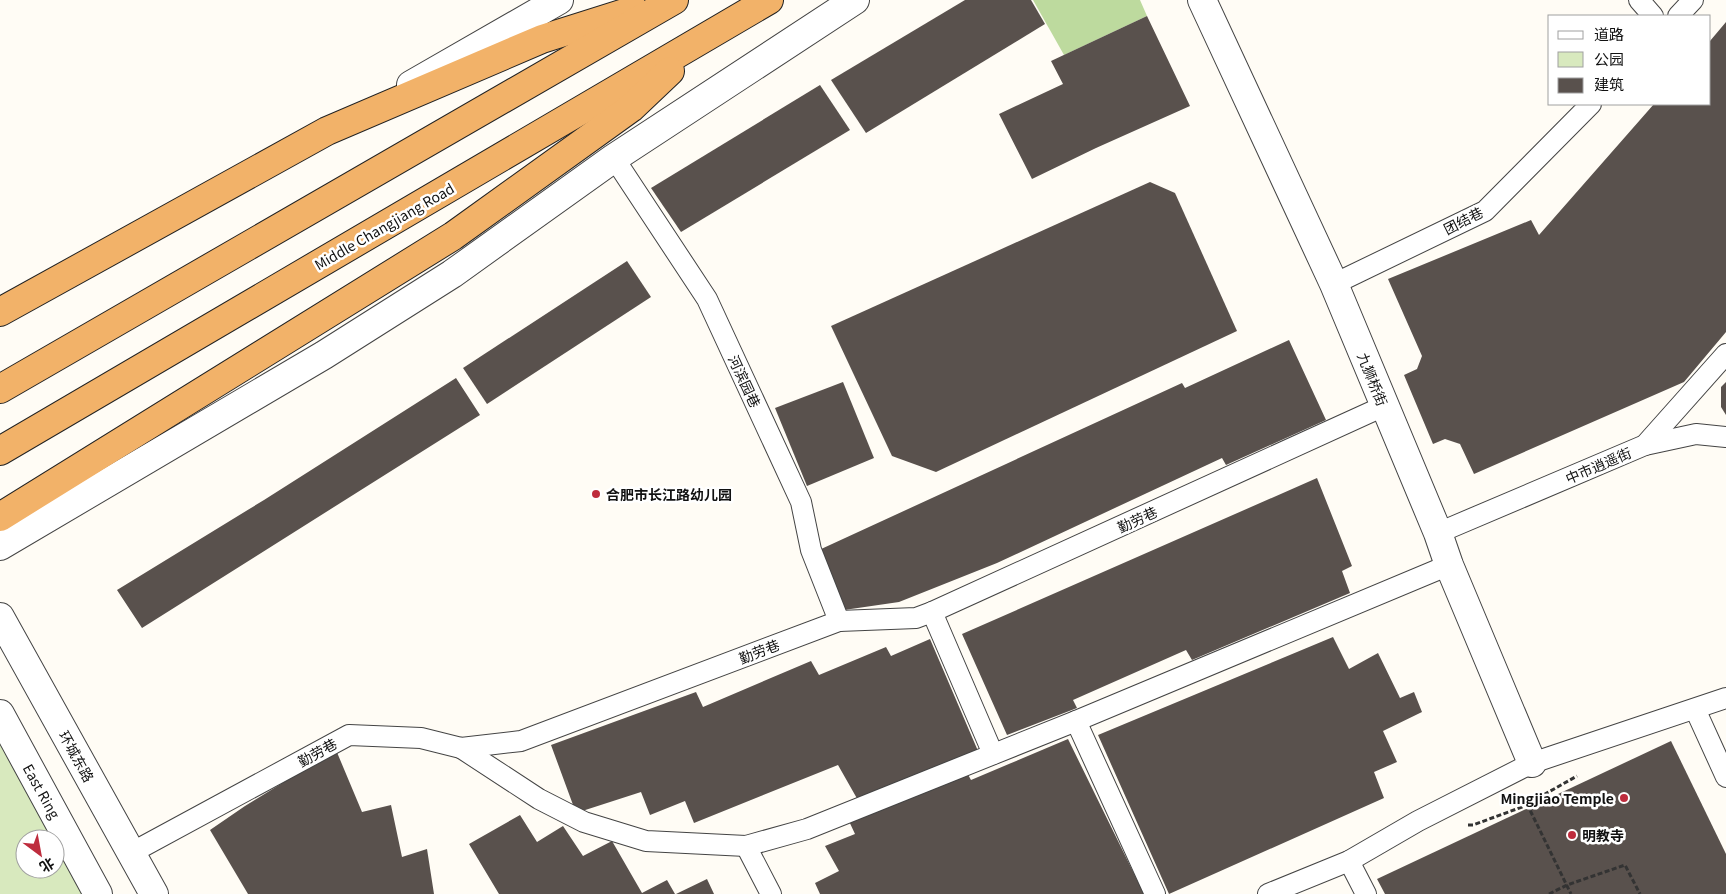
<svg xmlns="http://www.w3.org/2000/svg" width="1726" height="894" viewBox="0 0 1726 894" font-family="Georgia,'Noto Sans SC',serif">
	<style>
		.green { fill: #d8e9be; fill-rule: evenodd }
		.forest { fill: #bdda9e }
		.building { fill: #59514d }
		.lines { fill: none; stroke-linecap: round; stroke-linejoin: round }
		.pedestrian-casing { stroke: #444; stroke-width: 22 }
		.minor-casing { stroke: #444; stroke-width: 30 }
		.tertiary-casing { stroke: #444; stroke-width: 30 }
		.trunk-casing { stroke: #222; stroke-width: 30 }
		.path { stroke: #333; stroke-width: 3; stroke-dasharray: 5 2.5; stroke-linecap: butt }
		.pedestrian { stroke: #fff; stroke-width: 20 }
		.minor { stroke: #fff; stroke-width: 28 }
		.tertiary { stroke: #fff; stroke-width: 28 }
		.trunk { stroke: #f2b269; stroke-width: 28 }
		.poi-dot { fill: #be2c3d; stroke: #fff; stroke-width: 2 }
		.labels { text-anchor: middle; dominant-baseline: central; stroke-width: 5; stroke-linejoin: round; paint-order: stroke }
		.street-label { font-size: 14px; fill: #111; stroke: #fff }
		.poi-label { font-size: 14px; font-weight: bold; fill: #111; stroke: #fff; text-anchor: start }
	</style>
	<rect width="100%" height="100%" fill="#fffcf5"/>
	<!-- green -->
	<path class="green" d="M 0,714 L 98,894 L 0,894 ZM 25,839 L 55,839 L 55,869 L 25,869 Z"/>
	<!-- forest -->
	<path class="forest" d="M 1033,0 L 1140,0 L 1147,16 L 1064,55 Z"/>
	<!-- building -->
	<g class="building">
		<path d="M 965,0 L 1031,0 L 1045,24 L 866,133 L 831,80 Z"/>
		<path d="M 1147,16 L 1190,106 L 1096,148 L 1032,179 L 999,114 L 1063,84 L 1051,61 Z"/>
		<path d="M 1726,22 L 1726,332 L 1684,382 L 1474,474 L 1460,444 L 1445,439 L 1433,444 L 1404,375 L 1417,369 L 1422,356 L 1388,279 L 1531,220 L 1539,235 L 1654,104 L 1710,104 L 1710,41 Z"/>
		<path d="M 820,85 L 850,130 L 681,232 L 651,188 Z"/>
		<path d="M 1150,182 L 1175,193 L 1237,331 L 936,472 L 892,456 L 831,326 Z"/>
		<path d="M 627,261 L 651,297 L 487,404 L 463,368 Z"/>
		<path d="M 1289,340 L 1326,420 L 1226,465 L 1222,458 L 997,563 L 899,602 L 844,610 L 819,550 L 1182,383 L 1185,388 Z"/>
		<path d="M 456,378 L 480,415 L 142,628 L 117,590 L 264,500 Z"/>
		<path d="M 843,382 L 874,458 L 807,486 L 775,408 Z"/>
		<path d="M 1726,382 L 1726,415 L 1721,407 L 1721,387 Z"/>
		<path d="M 1317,478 L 1352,566 L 1342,571 L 1350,593 L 1192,660 L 1186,650 L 1073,700 L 1077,708 L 1007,735 L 962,634 Z"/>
		<path d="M 1333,637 L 1349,669 L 1378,653 L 1400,698 L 1414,692 L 1422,712 L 1383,731 L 1397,762 L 1374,772 L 1384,798 L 1169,894 L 1098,735 Z"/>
		<path d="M 930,639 L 978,751 L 859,802 L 838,765 L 694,823 L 685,801 L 650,815 L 641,792 L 576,813 L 551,745 L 696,692 L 703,707 L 811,661 L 819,675 L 886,647 L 891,656 Z"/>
		<path d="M 1068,739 L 1144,894 L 820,894 L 815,883 L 839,871 L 825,846 L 855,834 L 848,819 L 966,771 L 971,780 Z"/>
		<path d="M 1671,741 L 1726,854 L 1726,894 L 1385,894 L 1377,879 Z"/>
		<path d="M 336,750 L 362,812 L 391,805 L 402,857 L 427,849 L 434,894 L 248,894 L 210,830 L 245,806 Z"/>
		<path d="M 520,815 L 537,842 L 563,826 L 583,856 L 612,841 L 642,893 L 667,880 L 675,894 L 499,894 L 469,844 Z"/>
		<path d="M 707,879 L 714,894 L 676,894 Z"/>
	</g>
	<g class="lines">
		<!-- pedestrian casing -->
		<g class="pedestrian-casing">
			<g id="pedestrian">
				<path d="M 1639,0 L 1653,16"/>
				<path d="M 1678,16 L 1693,0"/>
				<path d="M 614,158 L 707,299 L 801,502 L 811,550 L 839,621"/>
				<path d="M 1334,284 L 1485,211 L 1591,104"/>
				<path d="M 1645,445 L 1696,434 L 1726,437"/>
				<path d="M 1438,533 L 1645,445 L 1726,354"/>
				<path d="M 932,612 L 993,754"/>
				<path d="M 1695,709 L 1726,777"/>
				<path d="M 1076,721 L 1155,894"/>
				<path d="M 461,748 L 539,799 L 584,822 L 646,841 L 746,846 L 807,829 L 1076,721 L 1449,565"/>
				<path d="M 746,846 L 771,894"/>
				<path d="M 131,853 L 349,735 L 421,738 L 461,748 L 521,741 L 839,621 L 916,618 L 932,612 L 1384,406"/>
				<path d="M 1349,861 L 1366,894"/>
				<path d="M 1268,894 L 1349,861 L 1418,821 L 1532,763 L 1726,698"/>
			</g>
		</g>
		<!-- minor casing -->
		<g class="minor-casing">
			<g id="minor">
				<path d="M 1202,0 L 1334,284 L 1438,533 L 1449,565 L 1532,763"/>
				<path d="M 411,85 L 559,0"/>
				<path d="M 0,546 L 324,355 L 452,274 L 614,158 L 855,0"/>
			</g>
		</g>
		<!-- tertiary casing -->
		<g class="tertiary-casing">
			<g id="tertiary">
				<path d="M 0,617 L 154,894"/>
				<path d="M 0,714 L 98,894"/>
			</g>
		</g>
		<!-- trunk casing -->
		<g class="trunk-casing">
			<g id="trunk">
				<path d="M 0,312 L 327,131 L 542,39 L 634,10"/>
				<path d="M 0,389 L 674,0"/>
				<path d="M 0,451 L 769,0"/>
				<path d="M 0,517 L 453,236 L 631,108 L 670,71"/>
			</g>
		</g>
		<!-- path -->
		<g class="path">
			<path d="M 1527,804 L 1571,894"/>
			<path d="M 1468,825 L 1473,825 L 1522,807 L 1577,776"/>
			<path d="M 1549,894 L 1567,885 L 1625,865 L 1640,894"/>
		</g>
		<!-- pedestrian -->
		<use href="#pedestrian" class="pedestrian"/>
		<!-- minor -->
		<use href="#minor" class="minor"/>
		<!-- tertiary -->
		<use href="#tertiary" class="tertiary"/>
		<!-- trunk -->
		<use href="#trunk" class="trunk"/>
	</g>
	<!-- markers -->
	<g class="poi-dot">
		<circle cx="596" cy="494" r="5"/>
		<circle cx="1624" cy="798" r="5"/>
		<circle cx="1572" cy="835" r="5"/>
	</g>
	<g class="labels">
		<!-- street labels -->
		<g class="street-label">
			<text transform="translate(1463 220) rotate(-27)">团结巷</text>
			<text transform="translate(384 226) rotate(-30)">Middle Changjiang Road</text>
			<text transform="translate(1373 379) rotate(68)">九狮桥街</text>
			<text transform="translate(745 381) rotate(65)">河滨园巷</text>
			<text transform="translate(1598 465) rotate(-23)">中市逍遥街</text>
			<text transform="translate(1137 519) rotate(-25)">勤劳巷</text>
			<text transform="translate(759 651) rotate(-21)">勤劳巷</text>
			<text transform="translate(317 752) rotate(-29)">勤劳巷</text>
			<text transform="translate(77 756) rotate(61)">环城东路</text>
			<text transform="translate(42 791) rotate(61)">East Ring</text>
		</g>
		<!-- poi labels -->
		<g class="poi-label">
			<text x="606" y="494">合肥市长江路幼儿园</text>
			<text x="1614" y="798" text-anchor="end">Mingjiao Temple</text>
			<text x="1582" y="835">明教寺</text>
		</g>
	</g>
	<!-- legend -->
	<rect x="1548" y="15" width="162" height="90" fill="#ffffff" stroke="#a0a0a0"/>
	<rect x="1558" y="31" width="25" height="8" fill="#ffffff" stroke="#a0a0a0"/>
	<text x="1594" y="40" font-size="15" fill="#111111">道路</text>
	<rect x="1558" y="52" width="25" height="15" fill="#d8e9be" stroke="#a0a0a0"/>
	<text x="1594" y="65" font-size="15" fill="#111111">公园</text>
	<rect x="1558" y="78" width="25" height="15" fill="#59514d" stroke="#a0a0a0"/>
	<text x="1594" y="90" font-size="15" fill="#111111">建筑</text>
	<!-- north arrow -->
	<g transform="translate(40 854) rotate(148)"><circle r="24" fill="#ffffff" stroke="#a0a0a0"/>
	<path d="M0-4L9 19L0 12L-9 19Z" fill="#be2c3d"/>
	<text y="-8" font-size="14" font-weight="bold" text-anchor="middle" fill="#111111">北</text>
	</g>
</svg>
